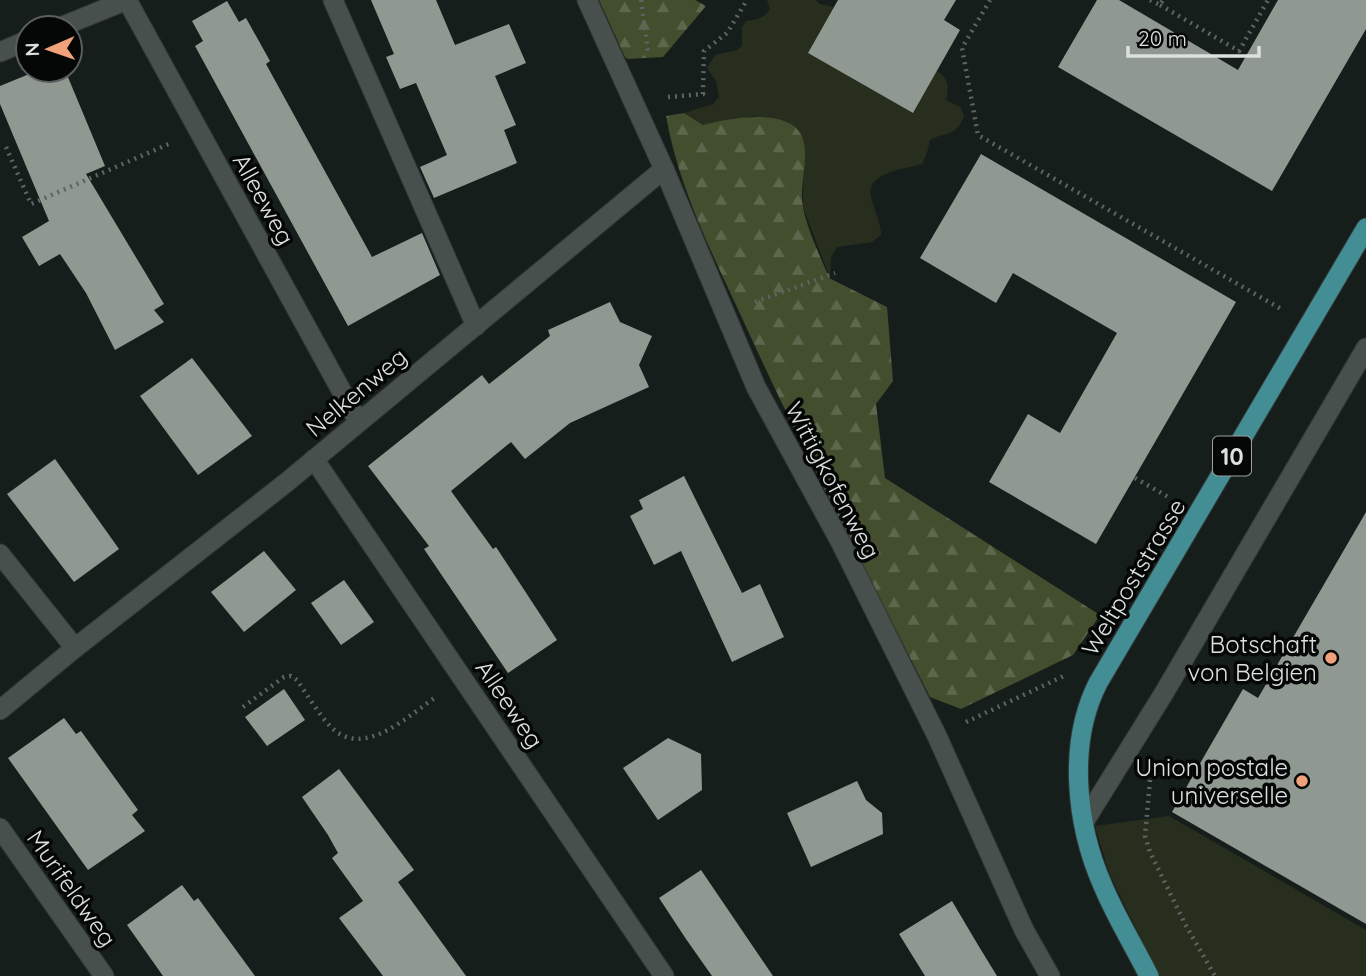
<svg xmlns="http://www.w3.org/2000/svg" width="1366" height="976" viewBox="0 0 1366 976" font-family="Quicksand,sans-serif">
	<style>
		.green { fill: #282e1d }
		.forest { fill: url(#forest-firs) }
		.building { fill: #909892 }
		.lines { fill: none; stroke-linecap: round; stroke-linejoin: round }
		.service-casing { stroke: #333837; stroke-width: 21 }
		.minor-casing { stroke: #333837; stroke-width: 21 }
		.primary-casing { stroke: #333837; stroke-width: 21 }
		.path { stroke: #5d6462; stroke-width: 4.5; stroke-dasharray: 2 5; stroke-linecap: butt }
		.service { stroke: #47504d; stroke-width: 19 }
		.minor { stroke: #47504d; stroke-width: 19 }
		.primary { stroke: #438e94; stroke-width: 19 }
		.poi-dot { fill: #f1a27b; stroke: #050707; stroke-width: 2.5 }
		.labels { text-anchor: middle; dominant-baseline: central; stroke-width: 7; stroke-linejoin: round; paint-order: stroke }
		.shield { fill: #050707; stroke: #9ca09f; stroke-width: 2 }
		.shield-label { font-size: 23px; font-weight: bold; fill: #dce1e0 }
		.street-label { font-size: 24px; fill: #dce1e0; stroke: #050707 }
		.poi-label { font-size: 24px; fill: #dce1e0; stroke: #050707; text-anchor: end }
	</style>
	<defs>
		<pattern id="forest-firs" width="22" height="20" patternUnits="userSpaceOnUse" patternTransform="scale(1.75)"><rect width="22" height="20" fill="#424e2e"/><path d="M5 1l3.5 6h-7zM16 11l3.5 6h-7z" fill="#5d674c"/></pattern>
	</defs>
	<rect width="100%" height="100%" fill="#161e1c"/>
	<!-- green -->
	<g class="green">
		<path d="M 767,0 L 816,0 L 819,4 L 834,7 L 808,53 L 913,113 L 937,71 C 949,78 949,88 946,100 L 960,107 L 964,115 C 957,137 947,131 930,140 L 927,153 L 922,164 C 906,169 865,172 871,197 C 874,211 881,221 881,235 L 872,242 L 837,247 L 831,257 L 830,278 L 803,207 L 804,141 L 754,116 L 703,125 L 684,113 L 713,104 L 719,97 L 716,81 L 707,68 L 715,55 L 737,50 L 742,46 L 742,27 L 746,21 C 757,20 764,18 770,9 Z"/>
		<path d="M 1169,816 L 1366,930 L 1366,976 L 1159,976 L 1110,875 L 1095,826 Z"/>
	</g>
	<!-- forest -->
	<g class="forest">
		<path d="M 599,0 L 695,0 L 706,6 L 663,57 L 628,59 L 625,57 Z"/>
		<path d="M 684,113 L 703,125 C 728,119 797,104 804,143 C 808,164 799,187 803,207 C 807,230 821,257 829,278 L 887,307 L 893,381 L 876,404 L 885,478 L 1100,615 L 1073,655 L 961,709 L 930,697 C 867,572 801,448 743,320 C 712,253 679,189 666,116 Z"/>
	</g>
	<!-- building -->
	<g class="building">
		<path d="M 371,0 L 436,0 L 455,45 L 509,24 L 526,63 L 495,76 L 516,125 L 504,130 L 517,163 L 434,198 L 420,167 L 447,155 L 416,83 L 400,89 L 386,57 L 394,54 Z"/>
		<path d="M 838,0 L 956,0 L 944,20 L 960,30 L 913,113 L 808,53 Z"/>
		<path d="M 1097,0 L 1119,0 L 1238,70 L 1278,0 L 1366,0 L 1366,29 L 1272,191 L 1058,67 Z"/>
		<path d="M 227,1 L 239,22 L 246,18 L 270,61 L 266,64 L 372,257 L 422,233 L 440,275 L 348,326 L 195,46 L 203,41 L 192,21 Z"/>
		<path d="M 39,70 L 65,70 L 105,166 L 86,174 L 164,304 L 154,310 L 164,322 L 115,350 L 86,293 L 60,254 L 39,266 L 22,237 L 49,221 L 0,104 L 0,86 Z"/>
		<path d="M 981,154 L 1236,302 L 1096,544 L 989,482 L 1028,414 L 1060,433 L 1117,333 L 1013,273 L 996,303 L 920,258 Z"/>
		<path d="M 610,302 L 620,322 L 652,336 L 639,365 L 649,387 L 570,423 L 525,459 L 511,442 L 451,491 L 493,549 L 496,547 L 557,640 L 508,673 L 424,549 L 429,546 L 368,466 L 482,375 L 489,384 L 550,336 L 548,330 Z"/>
		<path d="M 192,358 L 252,436 L 198,475 L 140,396 Z"/>
		<path d="M 55,459 L 119,549 L 74,582 L 7,494 Z"/>
		<path d="M 684,476 L 742,593 L 760,584 L 784,637 L 732,662 L 681,551 L 654,565 L 630,516 L 643,509 L 639,500 Z"/>
		<path d="M 1366,512 L 1366,924 L 1172,812 L 1243,689 L 1258,698 Z"/>
		<path d="M 264,551 L 296,590 L 244,632 L 211,592 Z"/>
		<path d="M 344,580 L 374,622 L 341,645 L 311,603 Z"/>
		<path d="M 284,689 L 305,720 L 267,746 L 245,717 Z"/>
		<path d="M 64,718 L 76,734 L 81,731 L 138,810 L 132,815 L 145,831 L 88,870 L 8,758 Z"/>
		<path d="M 668,738 L 701,754 L 702,790 L 658,820 L 623,768 Z"/>
		<path d="M 339,769 L 414,870 L 398,882 L 466,976 L 383,976 L 339,918 L 363,901 L 332,858 L 338,853 L 328,835 L 302,797 Z"/>
		<path d="M 857,781 L 866,800 L 882,813 L 883,834 L 811,867 L 787,813 Z"/>
		<path d="M 701,870 L 773,976 L 712,976 L 686,939 L 659,898 Z"/>
		<path d="M 182,885 L 194,901 L 198,898 L 255,976 L 163,976 L 127,925 Z"/>
		<path d="M 952,901 L 978,945 L 997,976 L 925,976 L 899,934 Z"/>
	</g>
	<g class="lines">
		<!-- service casing -->
		<g class="service-casing">
			<g id="service">
				<path d="M 333,0 L 476,326"/>
				<path d="M 1084,822 L 1164,693 L 1366,348"/>
			</g>
		</g>
		<!-- minor casing -->
		<g class="minor-casing">
			<g id="minor">
				<path d="M 127,0 L 358,421"/>
				<path d="M 587,0 L 664,169 L 756,387 L 841,543 L 937,736 L 1024,930 L 1050,976"/>
				<path d="M 58,28 L 127,0"/>
				<path d="M 0,52 L 28,40"/>
				<path d="M 314,459 L 664,976"/>
				<path d="M 0,554 L 75,648"/>
				<path d="M 0,710 L 75,648 L 287,482 L 664,169"/>
				<path d="M 0,828 L 104,976"/>
			</g>
		</g>
		<!-- primary casing -->
		<g class="primary-casing">
			<path id="primary" d="M 1149,976 C 1134,946 1116,917 1103,886 C 1076,825 1067,744 1098,683 L 1366,228"/>
		</g>
		<!-- path -->
		<g class="path">
			<path d="M 641,0 L 648,51"/>
			<path d="M 990,0 L 962,48 L 978,135 L 1283,310"/>
			<path d="M 1150,0 L 1160,5 L 1163,0"/>
			<path d="M 1160,5 L 1239,51 L 1268,0"/>
			<path d="M 668,97 L 703,94 L 704,51 L 727,33 L 747,0"/>
			<path d="M 6,147 L 31,204 L 171,143"/>
			<path d="M 755,302 L 835,273"/>
			<path d="M 1135,478 L 1170,498"/>
			<path d="M 243,707 L 284,677 L 291,676 L 297,680 C 308,696 319,715 332,728 C 364,759 409,715 436,697"/>
			<path d="M 966,722 L 1066,675"/>
			<path d="M 1150,780 L 1145,836 L 1150,852 L 1185,924 L 1215,976"/>
		</g>
		<!-- service -->
		<use href="#service" class="service"/>
		<!-- minor -->
		<use href="#minor" class="minor"/>
		<!-- primary -->
		<use href="#primary" class="primary"/>
	</g>
	<!-- markers -->
	<g class="poi-dot">
		<circle cx="1331" cy="658" r="7"/>
		<circle cx="1302" cy="781" r="7"/>
	</g>
	<g class="labels">
		<!-- shield labels -->
		<rect class="shield" x="1213" y="436.5" width="38" height="39" rx="5"/>
		<g class="shield-label">
			<text x="1232" y="456">10</text>
		</g>
		<!-- street labels -->
		<g class="street-label">
			<text transform="translate(264 199) rotate(61)">Alleeweg</text>
			<text transform="translate(356 392) rotate(-40)">Nelkenweg</text>
			<text transform="translate(833 480) rotate(62)">Wittigkofenweg</text>
			<text transform="translate(1133 577) rotate(-59)">Weltpoststrasse</text>
			<text transform="translate(510 704) rotate(56)">Alleeweg</text>
			<text transform="translate(72 888) rotate(55)">Murifeldweg</text>
		</g>
		<!-- poi labels -->
		<g class="poi-label">
			<text x="1317" y="644">Botschaft<tspan x="1317" dy="28">von Belgien</tspan></text>
			<text x="1288" y="767">Union postale<tspan x="1288" dy="28">universelle</tspan></text>
		</g>
	</g>
	<!-- north arrow -->
	<g transform="translate(49 49) rotate(268)"><circle r="33" fill="#050707" stroke="#5b5e5e" stroke-width="2"/>
	<path d="M0-5L12 26L0 18L-12 26Z" fill="#f1a27b"/>
	<text y="-10" font-size="19" font-weight="bold" text-anchor="middle" fill="#dce1e0">N</text>
	</g>
	<!-- scale -->
	<path d="M1128 46v10h131v-10" fill="none" stroke="#dce1e0" stroke-width="3.5"/>
	<text x="1138" y="46" font-size="21" fill="#dce1e0" stroke="#050707" stroke-width="5" paint-order="stroke">20 m</text>
</svg>
